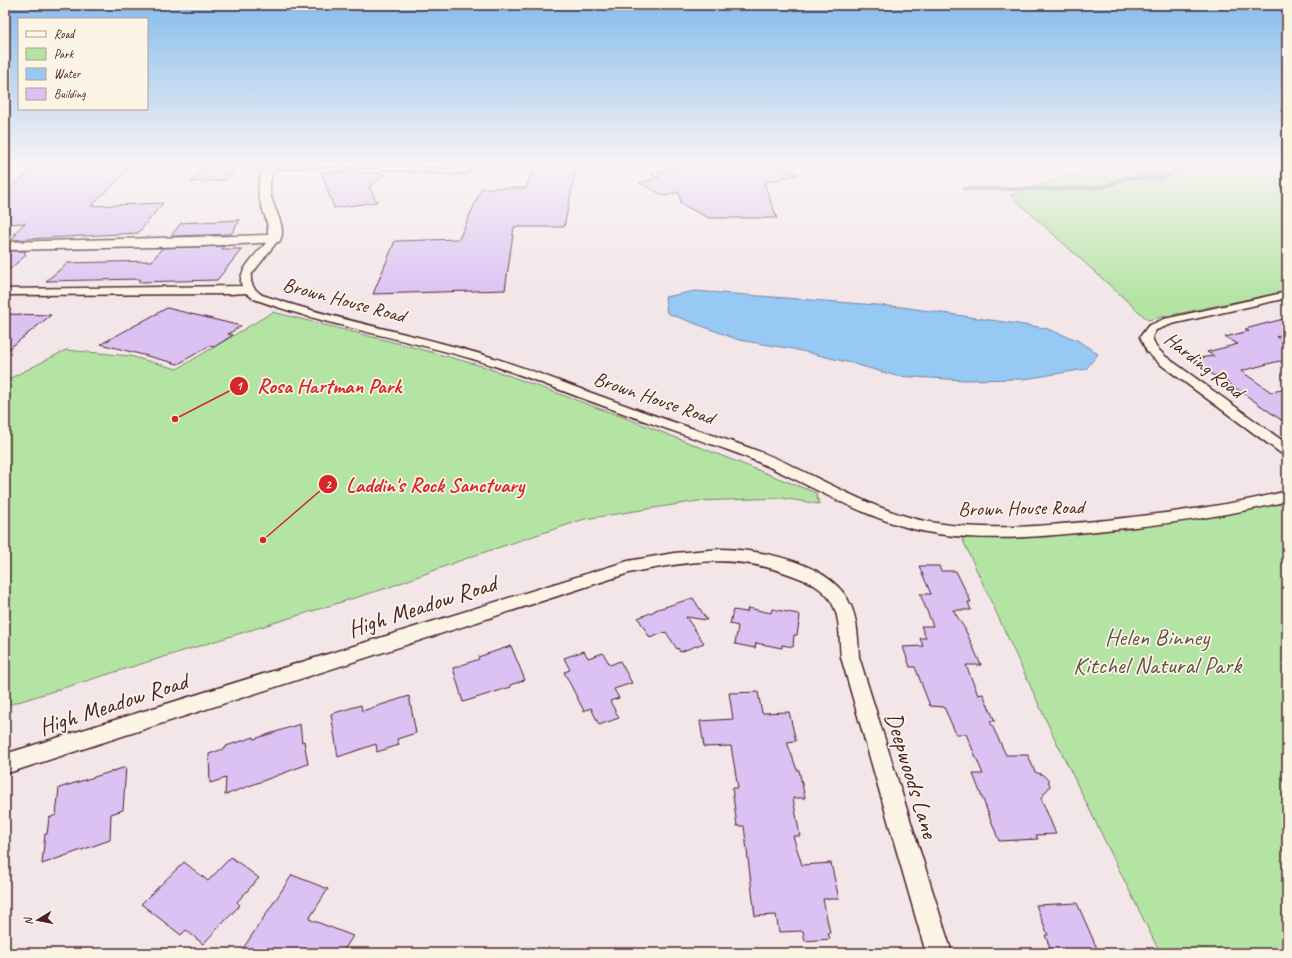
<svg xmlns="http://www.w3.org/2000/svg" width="1292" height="958" viewBox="0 0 1292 958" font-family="Caveat,sans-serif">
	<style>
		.green { fill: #b3e4a4; stroke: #7e8268 }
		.water { fill: #96c9f3; stroke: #7885a3 }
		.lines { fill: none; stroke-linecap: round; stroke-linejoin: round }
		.stream { stroke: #7885a3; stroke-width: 3.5 }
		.building { fill: #dbc2f2; stroke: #4a1f2b }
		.street-casing { stroke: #4a1f2b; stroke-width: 3 }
		.secondary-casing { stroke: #4a1f2b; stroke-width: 3 }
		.street { fill: #fcf5e5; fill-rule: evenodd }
		.secondary { fill: #fcf5e5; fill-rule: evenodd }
		.labels { text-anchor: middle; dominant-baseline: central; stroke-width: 3.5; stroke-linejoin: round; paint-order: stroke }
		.street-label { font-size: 20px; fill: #4a1f2b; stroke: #fcf5e5 }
		.near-street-label { font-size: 24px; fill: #4a1f2b; stroke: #fcf5e5 }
		.near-park-label { font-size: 24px; fill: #645049; stroke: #fcf5e5 }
		.leader { fill: none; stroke: #d62828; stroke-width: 1.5 }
		.callout-dot { fill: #d62828; stroke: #fcf5e5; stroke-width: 1.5 }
		.mark-label { font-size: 12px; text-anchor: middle; font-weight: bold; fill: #fff }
		.callout-label { font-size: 21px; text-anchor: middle; font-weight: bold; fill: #d62828; stroke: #fcf5e5; stroke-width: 3.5; stroke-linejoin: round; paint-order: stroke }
	</style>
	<rect width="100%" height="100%" fill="#f2e6e9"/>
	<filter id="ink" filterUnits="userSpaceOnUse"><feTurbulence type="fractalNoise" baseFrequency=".025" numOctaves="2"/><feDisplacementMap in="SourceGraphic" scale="8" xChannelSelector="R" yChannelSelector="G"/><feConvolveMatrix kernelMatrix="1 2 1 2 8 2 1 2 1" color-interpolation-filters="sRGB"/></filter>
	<g filter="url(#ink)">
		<!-- green -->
		<g class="green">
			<path d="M 1105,164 L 1287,164 L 1287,291 L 1148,320 L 1010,195 Z"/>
			<path d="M 273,312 L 401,344 L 482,366 L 631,420 L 816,493 L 819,504 L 782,498 L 698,501 L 585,519 L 470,557 L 387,588 L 5,706 L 5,381 L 66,350 L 130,356 L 177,369 Z"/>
			<path d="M 1287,496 L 1287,953 L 1160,953 L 1052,733 L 959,532 L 1037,532 Z"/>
		</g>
		<!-- water -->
		<path class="water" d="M 695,291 L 902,307 L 1045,328 L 1077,340 L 1098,354 L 1086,369 L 1024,379 L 965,380 L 896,376 L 851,363 L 793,349 L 739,340 L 667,313 L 665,297 Z"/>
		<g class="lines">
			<!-- stream -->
			<path class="stream" d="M 964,189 L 1059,189 L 1103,187 L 1126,178 L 1162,178 L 1191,164"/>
		</g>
		<!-- building -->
		<g class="building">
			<path d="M 40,164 L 134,164 L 91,206 L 163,203 L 138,233 L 10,240 L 17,234 L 13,234 L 25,223 L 5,224 L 5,192 Z"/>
			<path d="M 206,164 L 238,164 L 227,180 L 191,182 Z"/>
			<path d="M 534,164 L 577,164 L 564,227 L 514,227 L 505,290 L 373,294 L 395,241 L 459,239 L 482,188 L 526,188 Z"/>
			<path d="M 692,164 L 702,169 L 719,164 L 728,168 L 745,164 L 755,167 L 774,164 L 799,174 L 764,183 L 777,218 L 709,218 L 681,204 L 679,192 L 665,196 L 639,183 L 659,178 L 651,174 Z"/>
			<path d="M 321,172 L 358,172 L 385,174 L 369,187 L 377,202 L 334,208 Z"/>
			<path d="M 240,220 L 231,234 L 171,236 L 181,223 Z"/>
			<path d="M 224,246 L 222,249 L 242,249 L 217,280 L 138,282 L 140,279 L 46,281 L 68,263 L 152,261 L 162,248 Z"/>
			<path d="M 5,251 L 25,251 L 25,256 L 5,273 Z"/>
			<path d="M 167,308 L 241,326 L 228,334 L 233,335 L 214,347 L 209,346 L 178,364 L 101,344 Z"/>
			<path d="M 5,314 L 51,315 L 5,352 Z"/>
			<path d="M 1287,318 L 1287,334 L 1276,337 L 1287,342 L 1287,365 L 1279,361 L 1241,371 L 1271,392 L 1287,389 L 1287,424 L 1217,375 L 1214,376 L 1191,359 L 1214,356 L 1207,352 L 1238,344 L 1225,337 L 1249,331 L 1245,329 Z"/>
			<path d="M 919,566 L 939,566 L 941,571 L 956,571 L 971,602 L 968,602 L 971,610 L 953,610 L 965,629 L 981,665 L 966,665 L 978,695 L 983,694 L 995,721 L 990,721 L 1006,755 L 1028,755 L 1035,772 L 1043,775 L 1048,780 L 1050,786 L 1041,798 L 1056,834 L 1036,835 L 1038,839 L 999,841 L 973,774 L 983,774 L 966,734 L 956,734 L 944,707 L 930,706 L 915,667 L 910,667 L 903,647 L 923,646 L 920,638 L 926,638 L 921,626 L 933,626 L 920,594 L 931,594 Z"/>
			<path d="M 693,598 L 707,620 L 686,617 L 704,643 L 680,652 L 678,648 L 677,649 L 666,632 L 650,638 L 638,618 L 655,611 L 655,610 Z"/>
			<path d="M 748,608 L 771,613 L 772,609 L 798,614 L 800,616 L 797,635 L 794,635 L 793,647 L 782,645 L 782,648 L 756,643 L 755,648 L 735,644 L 738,626 L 730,624 L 733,610 L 747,612 Z"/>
			<path d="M 511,646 L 525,680 L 510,685 L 511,687 L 463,702 L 453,668 L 479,659 L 478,657 Z"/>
			<path d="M 584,651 L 588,658 L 603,653 L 610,665 L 620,661 L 632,683 L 614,689 L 619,698 L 610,701 L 619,718 L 599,725 L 591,708 L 584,711 L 564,672 L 570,670 L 564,658 Z"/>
			<path d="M 758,692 L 762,713 L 789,712 L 796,741 L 787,742 L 797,770 L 799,770 L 805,798 L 793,798 L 800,836 L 793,836 L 802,865 L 831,863 L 839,899 L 823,899 L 830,933 L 828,933 L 830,939 L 805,941 L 803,931 L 779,932 L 776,915 L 755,916 L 744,826 L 737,826 L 732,788 L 738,788 L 731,746 L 704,747 L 700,721 L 733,719 L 729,693 Z"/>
			<path d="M 409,696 L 416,733 L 397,739 L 399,745 L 377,752 L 376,744 L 338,757 L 331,714 L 361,705 L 362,711 Z"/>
			<path d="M 300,724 L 302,742 L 304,741 L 308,764 L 225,795 L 226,778 L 210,783 L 209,754 L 226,748 L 226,746 L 254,737 L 254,739 Z"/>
			<path d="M 126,767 L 123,810 L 111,814 L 110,840 L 42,864 L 45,834 L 47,834 L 49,818 L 56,815 L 59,788 Z"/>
			<path d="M 231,857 L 259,878 L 237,902 L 240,905 L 203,944 L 186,930 L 181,935 L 141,904 L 184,862 L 208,881 Z"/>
			<path d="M 292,875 L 328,889 L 309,919 L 353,936 L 342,953 L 240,953 Z"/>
			<path d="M 1077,903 L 1099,953 L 1052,953 L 1045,935 L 1048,935 L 1036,905 Z"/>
		</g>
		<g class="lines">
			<!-- street casing -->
			<g class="street-casing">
				<g id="street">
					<path d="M 5,164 L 12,164 L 5,168 Z"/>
					<path d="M 287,164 L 373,164 L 456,170 L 462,168 L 465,164 L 473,164 L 468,172 L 456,174 L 341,166 L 269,169 L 265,167 L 269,165 Z"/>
					<path d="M 274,236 L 279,239 L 251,275 C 250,285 254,289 262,295 C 335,320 411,333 484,355 C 527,368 569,385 611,400 C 651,415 692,428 733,442 C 753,449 773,456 792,466 C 839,488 884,515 936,523 C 993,532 1050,525 1107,520 C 1168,513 1228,506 1287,491 L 1287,501 C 1227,516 1167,524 1106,530 C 1050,536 994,542 938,534 C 862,523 800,475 728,450 C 686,435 643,421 601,405 C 558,390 516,372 473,359 C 400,338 326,325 254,299 L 246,293 L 230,294 L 5,295 L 5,289 L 242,286 C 235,271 262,249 271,237 Z"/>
					<path d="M 1287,292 L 1287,298 L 1172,324 L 1156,330 L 1152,337 L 1156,347 L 1165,356 L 1287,444 L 1287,455 L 1282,454 L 1160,364 L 1147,352 L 1140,337 L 1148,326 L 1164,319 Z"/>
					<path d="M 721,549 C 763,550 833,563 851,606 C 858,622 858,640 859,657 L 952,953 L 926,953 L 841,657 C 839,640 841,619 832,603 C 824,588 808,581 794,576 C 736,553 689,561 629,573 L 5,774 L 5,754 L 628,561 L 674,553 Z"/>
				</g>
			</g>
			<!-- secondary casing -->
			<g class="secondary-casing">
				<path id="secondary" d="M 265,164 L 276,164 C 272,173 269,182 270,191 C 271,207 289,227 279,242 L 202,246 L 5,250 L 5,242 L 268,235 C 269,225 265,217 262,207 C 256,192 258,179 265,164 Z"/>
			</g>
			<!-- street -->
			<use href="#street" class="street"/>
			<!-- secondary -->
			<use href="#secondary" class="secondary"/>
		</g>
	</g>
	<!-- sky -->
	<linearGradient id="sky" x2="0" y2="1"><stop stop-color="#87bcec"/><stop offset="0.55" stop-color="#f9f4f5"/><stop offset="1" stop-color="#f9f4f5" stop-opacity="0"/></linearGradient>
	<rect width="1292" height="298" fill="url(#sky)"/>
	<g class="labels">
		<!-- street labels -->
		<g class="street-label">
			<text transform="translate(344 300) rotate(15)">Brown House Road</text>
			<text transform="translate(1204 365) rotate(38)">Harding Road</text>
			<text transform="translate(654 398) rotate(19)">Brown House Road</text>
			<text transform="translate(1021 508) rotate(-1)">Brown House Road</text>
		</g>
		<!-- near-street labels -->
		<g class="near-street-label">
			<text transform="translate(422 606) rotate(-18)">High Meadow Road</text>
			<text transform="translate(113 704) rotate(-18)">High Meadow Road</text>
			<text transform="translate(912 775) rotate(73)">Deepwoods Lane</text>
		</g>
		<!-- near-park labels -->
		<g class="near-park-label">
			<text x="1157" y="637">Helen Binney<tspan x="1157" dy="28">Kitchel Natural Park</tspan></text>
		</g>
	</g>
	<!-- callouts -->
	<path class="leader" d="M175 419L239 386M263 540L328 484"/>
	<g class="callout-dot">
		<circle cx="175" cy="419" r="4"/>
		<circle cx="263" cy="540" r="4"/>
		<circle cx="239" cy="386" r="10"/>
		<circle cx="328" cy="484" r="10"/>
	</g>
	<g class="mark-label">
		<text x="239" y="390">1</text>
		<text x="328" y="489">2</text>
	</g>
	<g class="callout-label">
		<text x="329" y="393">Rosa Hartman Park</text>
		<text x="435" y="492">Laddin's Rock Sanctuary</text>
	</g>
	<!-- margin -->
	<rect width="1292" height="958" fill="none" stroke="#fcf5e5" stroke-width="20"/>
	<rect x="10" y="10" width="1272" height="938" fill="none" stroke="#4a1f2b" stroke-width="1.5" filter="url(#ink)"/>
	<!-- legend -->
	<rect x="18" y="18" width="130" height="92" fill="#fcf5e5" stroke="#b59f9b"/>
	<rect x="26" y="31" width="20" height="6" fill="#fcf5e5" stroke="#b59f9b"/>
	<text x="54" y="38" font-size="12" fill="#4a1f2b">Road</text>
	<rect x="26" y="48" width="20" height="12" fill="#b3e4a4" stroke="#b59f9b"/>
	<text x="54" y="58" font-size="12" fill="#4a1f2b">Park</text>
	<rect x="26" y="68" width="20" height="12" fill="#96c9f3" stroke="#b59f9b"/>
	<text x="54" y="78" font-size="12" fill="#4a1f2b">Water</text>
	<rect x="26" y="88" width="20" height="12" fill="#dbc2f2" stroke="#b59f9b"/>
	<text x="54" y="98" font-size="12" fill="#4a1f2b">Building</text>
	<!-- north arrow -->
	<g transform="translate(38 920) rotate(260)" stroke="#fcf5e5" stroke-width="3" paint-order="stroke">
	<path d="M0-3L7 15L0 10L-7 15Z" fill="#4a1f2b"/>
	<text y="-6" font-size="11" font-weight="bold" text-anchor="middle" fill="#4a1f2b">N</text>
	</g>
</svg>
